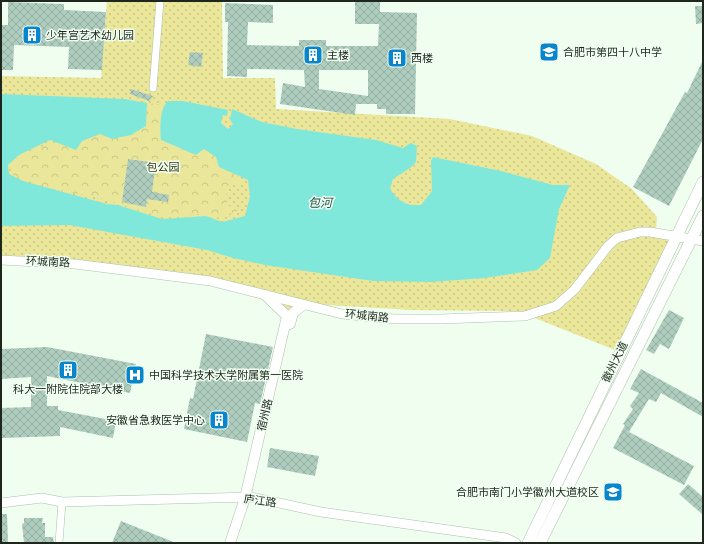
<svg xmlns="http://www.w3.org/2000/svg" width="704" height="544" viewBox="0 0 704 544" font-family="'Fira Sans Condensed','Noto Sans SC',sans-serif">
	<style>
		.green { fill: url(#green-dots) }
		.forest { fill: url(#forest-crowns) }
		.water { fill: #80e8da }
		.building { fill: url(#building-cross-hatch); fill-rule: evenodd }
		.lines { fill: none; stroke-linecap: round; stroke-linejoin: round }
		.minor-casing { stroke: #abc1ab; stroke-width: 8 }
		.tertiary-casing { stroke: #abc1ab; stroke-width: 10 }
		.secondary-casing { stroke: #abc1ab; stroke-width: 11 }
		.primary-casing { stroke: #abc1ab; stroke-width: 12 }
		.minor { stroke: #fff; stroke-width: 7 }
		.tertiary { stroke: #fff; stroke-width: 9 }
		.secondary { stroke: #fff; stroke-width: 10 }
		.primary { stroke: #fff; stroke-width: 11 }
		.labels { text-anchor: middle; dominant-baseline: central; stroke-width: 3; stroke-linejoin: round; paint-order: stroke }
		.poi-label { font-size: 11px; fill: #1e261e; stroke: #f0fef0; text-anchor: start }
		.park-label { font-size: 11px; fill: #373614; stroke: #f0fef0 }
		.street-label { font-size: 11px; fill: #1e261e; stroke: #f0fef0 }
		.water-label { font-size: 12px; font-style: italic; fill: #23514c; stroke: #f0fef0 }
	</style>
	<defs>
		<pattern id="green-dots" width="8" height="8" patternUnits="userSpaceOnUse"><rect width="8" height="8" fill="#eae79a"/><path d="M2 2h.1M6 6h.1" fill="none" stroke="#c8c684" stroke-width="1.8" stroke-linecap="round"/></pattern>
		<pattern id="forest-crowns" width="20" height="18" patternUnits="userSpaceOnUse"><rect width="20" height="18" fill="#eae79a"/><path d="M2 6a3 3 0 1 1 6 0M12 15a3 3 0 1 1 6 0" fill="none" stroke="#c8c684"/></pattern>
		<pattern id="building-cross-hatch" width="8" height="8" patternUnits="userSpaceOnUse"><rect width="8" height="8" fill="#aecdbe"/><path d="M0 0l8 8M0 8l8-8" fill="none" stroke="#95b0a3"/></pattern>
	</defs>
	<rect width="100%" height="100%" fill="#f0fef0"/>
	<!-- green -->
	<path class="green" d="M 107,1 L 222,1 L 223,78 L 275,78 L 276,109 L 450,119 L 532,136 L 596,164 L 632,189 L 657,217 L 656,231 L 677,234 L 620,352 L 517,311 L 412,310 L 308,304 L 288,314 L 261,299 L 204,282 L 103,265 L 1,264 L 1,76 L 101,78 Z"/>
	<!-- forest -->
	<path class="forest" d="M 147,103 L 164,105 L 160,131 L 204,149 L 217,158 L 219,167 L 237,176 L 244,183 L 226,187 L 227,205 L 240,210 L 220,218 L 201,214 L 158,216 L 103,199 L 48,187 L 22,179 L 11,173 L 10,166 L 21,155 L 51,143 L 76,150 L 82,141 L 100,134 L 112,139 L 146,126 Z"/>
	<!-- water -->
	<path class="water" d="M 1,94 L 125,99 L 147,103 L 146,126 L 131,135 L 112,139 L 100,134 L 82,141 L 76,150 L 50,140 L 19,155 L 8,165 L 9,174 L 23,181 L 107,204 L 118,205 L 162,219 L 206,216 L 222,222 L 245,216 L 250,196 L 248,180 L 219,167 L 216,157 L 204,149 L 196,155 L 161,140 C 160,130 159,109 168,101 L 183,101 L 228,110 L 227,116 L 223,115 L 221,123 L 228,129 L 233,124 L 230,120 L 232,109 L 262,122 L 297,129 L 376,140 L 403,148 L 411,143 L 417,146 L 416,162 L 410,168 L 393,179 L 390,189 C 398,201 406,206 421,205 L 432,191 L 431,161 L 433,157 L 501,171 L 553,185 L 570,185 L 559,209 L 550,258 L 537,270 L 485,278 L 431,282 L 373,281 L 265,265 L 233,258 L 207,250 L 69,225 L 1,226 Z"/>
	<!-- building -->
	<g class="building">
		<path d="M 355,1 L 380,1 L 380,12 L 417,13 L 415,114 L 386,114 L 386,109 L 377,109 L 377,104 L 356,104 L 355,115 L 280,104 L 283,83 L 305,87 L 304,70 L 247,69 L 247,77 L 227,76 L 228,22 L 225,22 L 225,3 L 273,5 L 273,23 L 248,22 L 247,45 L 299,46 L 299,40 L 326,40 L 326,46 L 378,46 L 379,24 L 355,24 ZM 319,70 L 368,70 L 368,96 L 319,89 Z"/>
		<path d="M 8,2 L 64,4 L 64,10 L 106,12 L 102,70 L 68,69 L 69,47 L 14,45 L 13,70 L 1,70 L 1,25 L 8,25 Z"/>
		<path d="M 695,6 L 703,6 L 703,23 L 696,24 Z"/>
		<path d="M 190,52 L 203,53 L 201,67 L 188,65 Z"/>
		<path d="M 703,60 L 703,139 L 669,206 L 633,187 L 685,92 L 687,93 Z"/>
		<path d="M 131,89 L 153,96 L 149,101 L 130,94 Z"/>
		<path d="M 128,159 L 156,163 L 152,192 L 169,195 L 168,202 L 147,199 L 146,207 L 122,202 Z"/>
		<path d="M 669,310 L 684,318 L 669,349 L 660,344 L 654,354 L 646,350 Z"/>
		<path d="M 206,334 L 273,347 L 260,404 L 255,403 L 247,442 L 184,429 L 190,398 L 193,399 Z"/>
		<path d="M 47,347 L 136,364 L 130,393 L 47,376 L 47,406 L 58,406 L 58,410 L 116,421 L 113,438 L 60,427 L 60,436 L 1,438 L 1,408 L 31,407 L 31,377 L 1,379 L 1,349 Z"/>
		<path d="M 641,369 L 703,403 L 703,417 L 661,393 L 656,402 L 649,399 L 629,432 L 694,466 L 684,485 L 613,448 L 625,425 L 623,424 L 633,409 L 630,406 L 639,393 L 630,389 Z"/>
		<path d="M 270,448 L 319,456 L 315,476 L 267,467 Z"/>
		<path d="M 688,484 L 703,497 L 703,515 L 679,494 Z"/>
		<path d="M 1,514 L 7,514 L 8,543 L 1,543 Z"/>
		<path d="M 24,518 L 43,518 L 42,523 L 45,523 L 45,537 L 53,537 L 54,543 L 24,543 L 22,524 L 24,523 Z"/>
		<path d="M 121,521 L 176,543 L 112,543 Z"/>
	</g>
	<g class="lines">
		<!-- minor casing -->
		<g class="minor-casing">
			<g id="minor">
				<path d="M 153,88 L 160,1"/>
				<path d="M 59,543 L 62,502"/>
			</g>
		</g>
		<!-- tertiary casing -->
		<g class="tertiary-casing">
			<g id="tertiary">
				<path d="M 1,260 L 75,264 L 210,281 L 342,314 L 394,319 L 440,319 L 525,316 L 556,306 L 575,289 L 608,246 L 617,238 L 640,232 L 650,232 L 703,241"/>
				<path d="M 1,503 L 42,498 L 62,502 L 251,497 L 321,512 L 506,538 L 516,543"/>
			</g>
		</g>
		<!-- secondary casing -->
		<g class="secondary-casing">
			<g id="secondary">
				<path d="M 290,324 L 293,313 L 303,305"/>
				<path d="M 230,543 L 245,498 L 287,316 L 265,295"/>
			</g>
		</g>
		<!-- primary casing -->
		<g class="primary-casing">
			<g id="primary">
				<path d="M 528,543 L 703,182"/>
				<path d="M 540,543 L 703,216"/>
			</g>
		</g>
		<!-- minor -->
		<use href="#minor" class="minor"/>
		<!-- tertiary -->
		<use href="#tertiary" class="tertiary"/>
		<!-- secondary -->
		<use href="#secondary" class="secondary"/>
		<!-- primary -->
		<use href="#primary" class="primary"/>
	</g>
	<!-- icons -->
	<defs>
		<g id="building-square" transform="scale(1)"><rect x="-9" y="-9" width="18" height="18" rx="4" fill="#0885cd" stroke="#f0fef0"/><path d="M-4-6H4V6H1V3H-1V6H-4ZM-2.5-4.3h1.7v1.8h-1.7ZM.8-4.3h1.7v1.8H.8ZM-2.5-1h1.7V.8h-1.7ZM.8-1h1.7V.8H.8Z" fill="#fff"/></g>
		<g id="school-square" transform="scale(1)"><rect x="-9" y="-9" width="18" height="18" rx="4" fill="#0885cd" stroke="#f0fef0"/><path d="M0-5L7-2L0 1L-7-2ZM-4 1L0 2.5L4 1V4Q0 6-4 4Z" fill="#fff"/></g>
		<g id="hospital-square" transform="scale(1)"><rect x="-9" y="-9" width="18" height="18" rx="4" fill="#0885cd" stroke="#f0fef0"/><path d="M-5-5h3v3.5h4V-5h3V5h-3V1.5h-4V5h-3Z" fill="#fff"/></g>
	</defs>
	<g fill-rule="evenodd">
		<use href="#building-square" x="32" y="35"/>
		<use href="#school-square" x="549" y="52"/>
		<use href="#building-square" x="313" y="55"/>
		<use href="#building-square" x="397" y="58"/>
		<use href="#building-square" x="68" y="370"/>
		<use href="#hospital-square" x="135" y="375"/>
		<use href="#building-square" x="219" y="420"/>
		<use href="#school-square" x="613" y="492"/>
	</g>
	<g class="labels">
		<!-- poi labels -->
		<g class="poi-label">
			<text x="46" y="35">少年宫艺术幼儿园</text>
			<text x="563" y="52">合肥市第四十八中学</text>
			<text x="327" y="55">主楼</text>
			<text x="411" y="58">西楼</text>
			<text x="149" y="375">中国科学技术大学附属第一医院</text>
			<text x="68" y="389" text-anchor="middle">科大一附院住院部大楼</text>
			<text x="205" y="420" text-anchor="end">安徽省急救医学中心</text>
			<text x="599" y="492" text-anchor="end">合肥市南门小学徽州大道校区</text>
		</g>
		<!-- park labels -->
		<g class="park-label">
			<text x="163" y="167">包公园</text>
		</g>
		<!-- street labels -->
		<g class="street-label">
			<text transform="translate(48 262) rotate(3)">环城南路</text>
			<text transform="translate(367 316) rotate(6)">环城南路</text>
			<text transform="translate(615 362) rotate(-64)">徽州大道</text>
			<text transform="translate(265 415) rotate(-77)">宿州路</text>
			<text transform="translate(260 501) rotate(8)">庐江路</text>
		</g>
		<!-- water labels -->
		<g class="water-label">
			<text x="320" y="203">包河</text>
		</g>
	</g>
	<!-- border -->
	<rect width="704" height="544" fill="none" stroke="#1e261e" stroke-width="4"/>
</svg>
